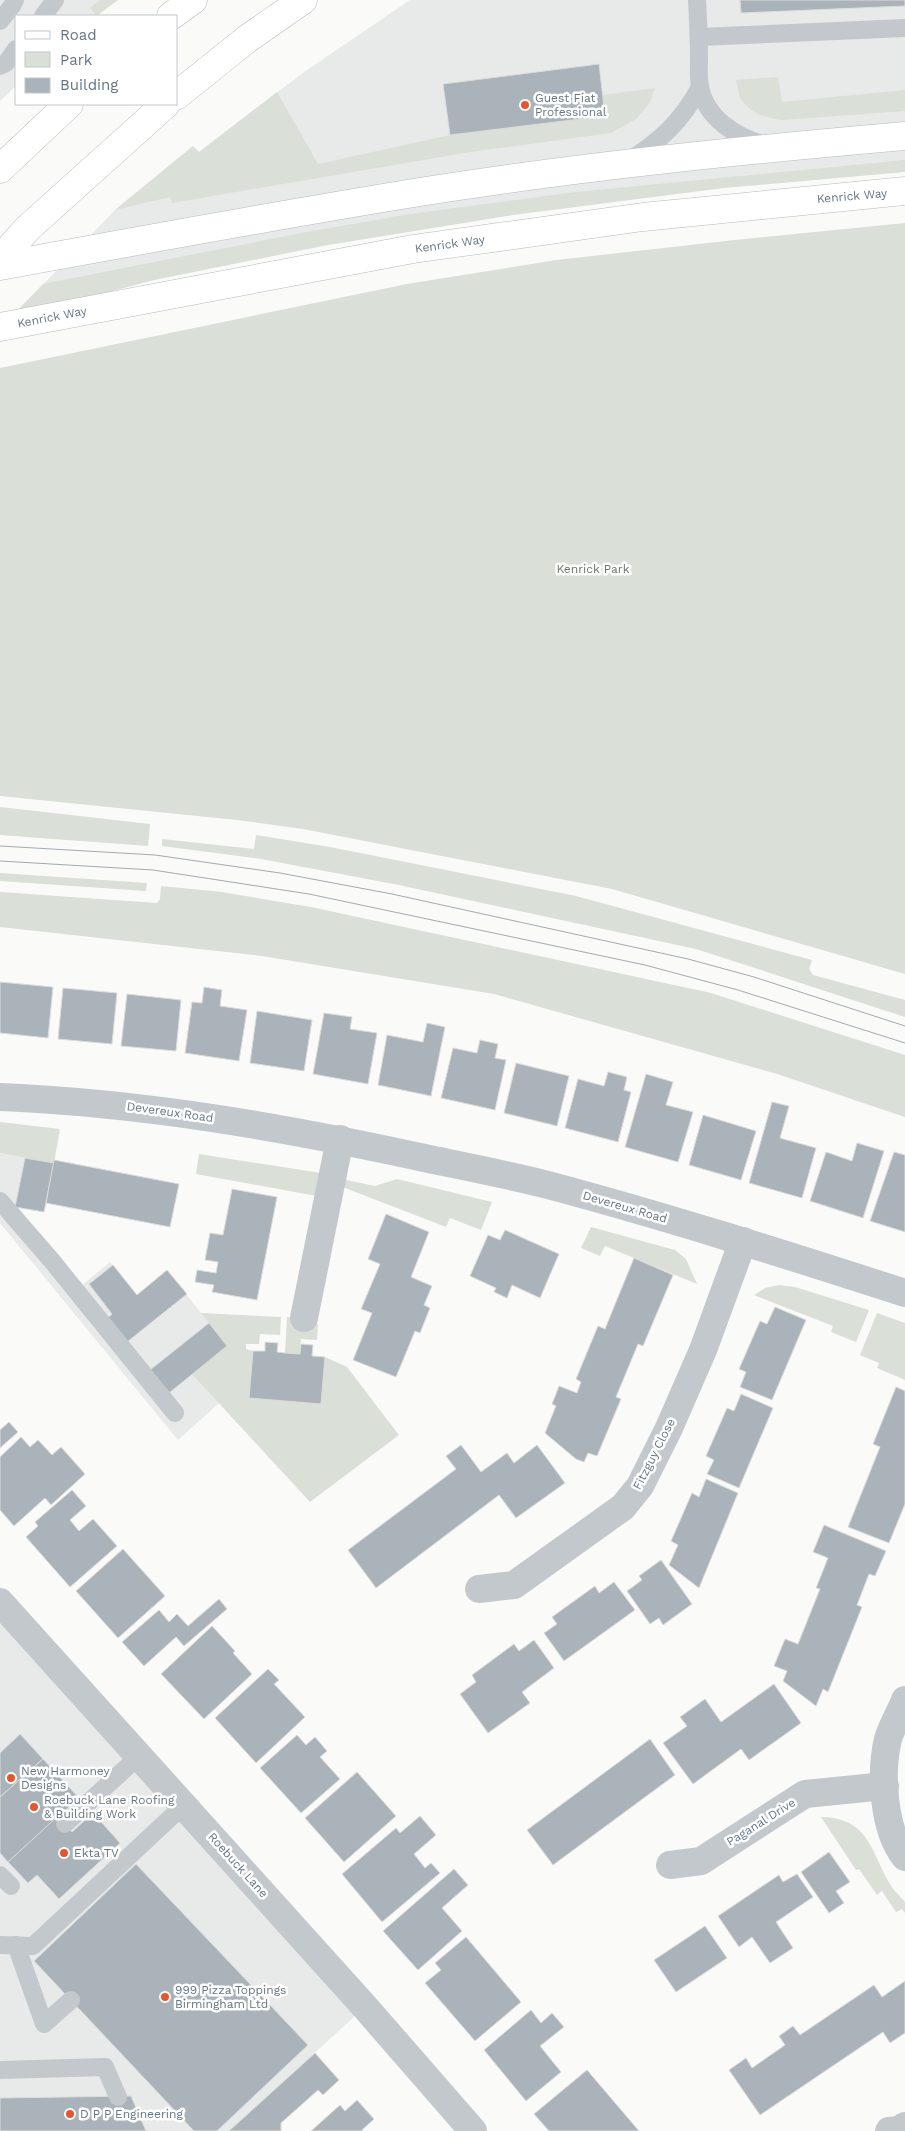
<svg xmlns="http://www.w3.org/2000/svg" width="905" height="2131" viewBox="0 0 905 2131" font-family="'Work Sans',sans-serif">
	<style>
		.built { fill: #e8e9e9 }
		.green { fill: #dadfd7 }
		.building { fill: #aab3b9; stroke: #dcdcda }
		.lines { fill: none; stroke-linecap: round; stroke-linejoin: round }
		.primary-casing { stroke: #b5babe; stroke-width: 29 }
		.motorway-casing { stroke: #b4b9bd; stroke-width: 29 }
		.service { stroke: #c3c8cc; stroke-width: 18 }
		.minor { stroke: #c3c8cc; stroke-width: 28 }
		.primary { stroke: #fff; stroke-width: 28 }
		.motorway { stroke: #fff; stroke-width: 28 }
		.tram { stroke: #a2aab0; stroke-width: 1 }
		.poi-dot { fill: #e4572e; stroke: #fff; stroke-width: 2 }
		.labels { text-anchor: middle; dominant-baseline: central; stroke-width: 5; stroke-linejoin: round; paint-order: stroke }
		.poi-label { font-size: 12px; fill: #657683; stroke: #fff; text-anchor: start }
		.street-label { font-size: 12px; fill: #657683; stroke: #fff }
		.park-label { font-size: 12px; fill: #687a64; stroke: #fff }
	</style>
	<rect width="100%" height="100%" fill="#fafaf8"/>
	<!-- built -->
	<g class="built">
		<path d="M 0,0 L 118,0 L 97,16 L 16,16 L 16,86 L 0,101 Z"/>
		<path d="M 410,0 L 905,0 L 905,166 L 561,201 L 29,299 L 115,210 L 193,146 L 199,152 L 304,72 Z"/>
		<path d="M 0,1153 L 54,1163 L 44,1212 L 16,1207 L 81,1286 L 110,1262 L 137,1295 L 167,1270 L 227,1346 L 193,1374 L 219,1403 L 178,1440 L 0,1223 Z"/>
		<path d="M 0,1602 L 365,2007 L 229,2131 L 0,2131 Z"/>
	</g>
	<!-- green -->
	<g class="green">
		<path d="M 100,0 L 118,0 L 96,16 L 90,8 Z"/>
		<path d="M 778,77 L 782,102 L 905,90 L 905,111 L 782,120 C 767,118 750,114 741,99 C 738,95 738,86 736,80 Z"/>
		<path d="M 655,88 L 650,102 L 636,119 L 611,133 L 470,152 L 172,203 L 170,197 L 115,210 L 193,146 L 199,152 L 277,92 L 318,164 L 450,135 L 605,116 L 603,95 Z"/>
		<path d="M 905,160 L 905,172 L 724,188 L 513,215 L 328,245 L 154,280 L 10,318 L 43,284 L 296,234 L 410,214 L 576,192 Z"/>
		<path d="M 905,223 L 905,974 L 612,889 L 303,829 L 237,820 L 0,796 L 0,368 L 407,284 L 556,260 L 735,240 Z"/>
		<path d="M 0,807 L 150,824 L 148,846 L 0,835 Z"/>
		<path d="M 256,835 L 330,847 L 576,896 L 812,960 L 809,969 L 813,975 L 905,1000 L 905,1017 L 696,949 L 399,885 L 261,859 L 162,846 L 162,839 L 254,849 Z"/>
		<path d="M 0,873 L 147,883 L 146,891 L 0,881 Z"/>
		<path d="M 161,886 L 222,892 L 311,907 L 711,993 L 905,1055 L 905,1117 L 777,1074 L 494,994 L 262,956 L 0,927 L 0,892 L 157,903 L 160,899 Z"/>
		<path d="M 0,1122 L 60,1129 L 54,1163 L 0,1153 Z"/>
		<path d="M 199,1154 L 327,1174 L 322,1197 L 196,1174 Z"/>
		<path d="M 341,1179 L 375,1186 L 397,1179 L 492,1202 L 481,1230 L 450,1218 L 446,1227 L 340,1186 Z"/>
		<path d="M 591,1227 L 675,1250 L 686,1259 L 697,1284 L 605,1246 L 600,1256 L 581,1248 Z"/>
		<path d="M 779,1285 L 795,1287 L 869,1310 L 856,1342 L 831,1332 L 833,1326 L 754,1295 L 765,1288 Z"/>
		<path d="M 201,1313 L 281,1317 L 280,1335 L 260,1334 L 259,1344 L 246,1344 L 246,1349 L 253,1351 L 249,1398 L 321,1404 L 325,1357 L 347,1367 L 399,1435 L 310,1502 L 192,1374 L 227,1346 Z"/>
		<path d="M 877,1313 L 905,1323 L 905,1380 L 877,1368 L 879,1363 L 860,1355 Z"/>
		<path d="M 287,1317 L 318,1324 L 317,1340 L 301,1339 L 300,1354 L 285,1353 Z"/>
		<path d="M 821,1817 C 869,1818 870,1850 890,1884 C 893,1890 900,1896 905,1902 L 905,1913 L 902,1909 L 896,1912 L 882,1891 L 877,1895 L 859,1869 L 856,1870 Z"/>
	</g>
	<!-- building -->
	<g class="building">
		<path d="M 740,0 L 905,0 L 905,6 L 741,13 Z"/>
		<path d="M 599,64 L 605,116 L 450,135 L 443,84 Z"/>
		<path d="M 0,982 L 53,987 L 48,1038 L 0,1033 Z"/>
		<path d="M 204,987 L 222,990 L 220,1006 L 247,1010 L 239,1061 L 185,1053 L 192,1002 L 202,1003 Z"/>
		<path d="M 63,988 L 117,993 L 112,1044 L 58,1039 Z"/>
		<path d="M 127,994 L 181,1000 L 176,1051 L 121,1046 Z"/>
		<path d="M 257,1011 L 312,1020 L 304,1071 L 250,1063 Z"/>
		<path d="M 324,1013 L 352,1017 L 350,1029 L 377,1033 L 368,1084 L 313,1074 Z"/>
		<path d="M 427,1023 L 445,1027 L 431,1096 L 378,1085 L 387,1035 L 423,1042 Z"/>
		<path d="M 480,1040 L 498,1044 L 495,1058 L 506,1060 L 495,1110 L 441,1098 L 453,1048 L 477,1053 Z"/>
		<path d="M 516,1063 L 569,1076 L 557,1126 L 504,1113 Z"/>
		<path d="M 608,1072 L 627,1077 L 624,1090 L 631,1092 L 618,1142 L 565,1128 L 578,1079 L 604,1086 Z"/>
		<path d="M 646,1074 L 673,1082 L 666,1105 L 693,1112 L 678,1162 L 625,1147 Z"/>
		<path d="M 772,1102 L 789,1106 L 780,1138 L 816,1148 L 802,1198 L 749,1183 Z"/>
		<path d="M 703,1115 L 756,1131 L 741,1180 L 689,1165 Z"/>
		<path d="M 857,1143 L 884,1151 L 863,1218 L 810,1201 L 826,1152 L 852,1161 Z"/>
		<path d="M 894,1152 L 905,1155 L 905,1232 L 870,1221 Z"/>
		<path d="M 25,1158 L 54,1163 L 44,1212 L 15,1207 Z"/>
		<path d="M 54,1160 L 179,1184 L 170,1227 L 46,1203 Z"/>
		<path d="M 232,1189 L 277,1197 L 257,1300 L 212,1292 L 214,1285 L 195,1282 L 197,1270 L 216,1273 L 218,1262 L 205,1260 L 210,1233 L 223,1235 Z"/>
		<path d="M 386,1214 L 429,1232 L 411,1277 L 432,1286 L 424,1305 L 430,1308 L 420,1333 L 415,1331 L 396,1377 L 353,1360 L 372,1313 L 361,1309 L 380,1264 L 368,1259 Z"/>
		<path d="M 505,1230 L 559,1254 L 540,1298 L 512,1285 L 507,1298 L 494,1292 L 496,1288 L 470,1276 L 488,1235 L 500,1240 Z"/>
		<path d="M 634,1258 L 673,1275 L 643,1346 L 638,1344 L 616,1397 L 621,1399 L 597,1456 L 588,1453 L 584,1462 L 576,1459 L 545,1433 L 556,1406 L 552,1404 L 559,1386 L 577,1393 L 581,1382 L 576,1379 L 598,1326 L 605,1329 Z"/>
		<path d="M 113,1265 L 137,1295 L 167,1270 L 187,1294 L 127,1342 L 108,1318 L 112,1314 L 89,1284 Z"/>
		<path d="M 775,1307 L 806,1320 L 772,1400 L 740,1387 L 746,1372 L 739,1369 L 760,1321 L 767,1324 Z"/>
		<path d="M 209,1323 L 227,1346 L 169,1393 L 150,1370 Z"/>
		<path d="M 265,1342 L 278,1343 L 277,1352 L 285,1353 L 300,1354 L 301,1344 L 313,1345 L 312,1356 L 325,1357 L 321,1404 L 249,1398 L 253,1351 L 265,1351 Z"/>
		<path d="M 896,1387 L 905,1391 L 905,1504 L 889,1543 L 848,1527 L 880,1447 L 873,1444 Z"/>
		<path d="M 741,1394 L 773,1408 L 739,1488 L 707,1474 L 714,1460 L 706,1456 L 727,1408 L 734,1411 Z"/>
		<path d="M 9,1422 L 18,1432 L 0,1448 L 0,1430 Z"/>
		<path d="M 21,1437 L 30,1447 L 38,1440 L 52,1455 L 61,1447 L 85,1474 L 51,1505 L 45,1498 L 14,1526 L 0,1510 L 0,1457 Z"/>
		<path d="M 461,1445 L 481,1472 L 507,1453 L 514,1463 L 537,1445 L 565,1483 L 516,1518 L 499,1495 L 376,1588 L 348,1550 L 456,1469 L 446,1456 Z"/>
		<path d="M 706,1479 L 738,1493 L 699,1588 L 669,1565 L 678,1545 L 671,1541 L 692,1493 L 699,1497 Z"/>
		<path d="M 72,1490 L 86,1506 L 70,1520 L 79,1531 L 93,1519 L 117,1546 L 70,1587 L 26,1537 L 38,1526 L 35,1522 Z"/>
		<path d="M 824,1525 L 886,1551 L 875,1576 L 869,1574 L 857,1605 L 862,1607 L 828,1692 L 823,1689 L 816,1706 L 783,1681 L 787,1671 L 774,1666 L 785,1639 L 798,1644 L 820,1589 L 816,1588 L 828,1558 L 813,1552 Z"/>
		<path d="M 123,1549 L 165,1596 L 118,1638 L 76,1591 Z"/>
		<path d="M 661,1560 L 692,1604 L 663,1625 L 659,1618 L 650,1624 L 627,1591 L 642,1580 L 639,1576 Z"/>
		<path d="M 614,1582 L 635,1610 L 564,1661 L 544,1633 L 557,1624 L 552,1617 L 595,1586 L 599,1593 Z"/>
		<path d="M 219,1599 L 227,1609 L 184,1646 L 176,1637 L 144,1666 L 122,1642 L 159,1610 L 169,1622 L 177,1614 L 188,1626 Z"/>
		<path d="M 212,1626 L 235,1651 L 233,1653 L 252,1674 L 204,1719 L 161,1674 Z"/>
		<path d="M 534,1640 L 554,1668 L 522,1692 L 530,1703 L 488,1733 L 460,1694 L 476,1682 L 472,1675 L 514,1644 L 519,1651 Z"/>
		<path d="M 268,1669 L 279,1680 L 274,1684 L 305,1717 L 256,1763 L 215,1718 Z"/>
		<path d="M 774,1684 L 801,1723 L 749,1760 L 741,1749 L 693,1784 L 663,1743 L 687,1726 L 680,1717 L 705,1699 L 721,1722 Z"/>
		<path d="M 20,1734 L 43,1759 L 0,1797 L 0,1753 Z"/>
		<path d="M 297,1735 L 306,1745 L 315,1737 L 327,1751 L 320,1757 L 340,1779 L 301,1813 L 260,1768 Z"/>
		<path d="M 650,1739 L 675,1775 L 553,1865 L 527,1830 Z"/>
		<path d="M 43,1759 L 79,1798 L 8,1862 L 0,1853 L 0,1797 Z"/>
		<path d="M 357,1772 L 396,1816 L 344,1862 L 305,1818 Z"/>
		<path d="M 93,1813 L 120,1843 L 59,1899 L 37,1875 L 28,1883 L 8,1862 L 58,1816 L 72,1832 Z"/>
		<path d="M 420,1816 L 436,1835 L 414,1854 L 425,1868 L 431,1863 L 440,1873 L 382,1922 L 342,1874 L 396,1828 L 400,1833 Z"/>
		<path d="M 829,1852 L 850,1882 L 836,1891 L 844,1903 L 829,1913 L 801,1872 Z"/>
		<path d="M 136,1864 L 308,2045 L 217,2131 L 194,2131 L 34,1961 Z"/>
		<path d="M 454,1869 L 468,1885 L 442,1908 L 462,1931 L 418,1970 L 383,1931 Z"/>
		<path d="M 797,1874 L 813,1897 L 776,1922 L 793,1948 L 770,1963 L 752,1937 L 739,1947 L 718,1916 L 779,1875 L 783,1882 Z"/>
		<path d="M 705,1926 L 727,1958 L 676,1992 L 654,1960 Z"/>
		<path d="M 466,1937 L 521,2002 L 475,2041 L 425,1983 L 441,1970 L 435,1963 Z"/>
		<path d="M 905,1981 L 905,2033 L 890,2043 L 883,2032 L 760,2115 L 729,2070 L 746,2058 L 752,2068 L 785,2045 L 779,2036 L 793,2026 L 800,2035 L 874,1985 L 882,1997 Z"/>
		<path d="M 531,2010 L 541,2023 L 552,2013 L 564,2027 L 540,2046 L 561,2072 L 526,2101 L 484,2050 Z"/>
		<path d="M 315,2053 L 339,2080 L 323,2095 L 318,2090 L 281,2123 L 281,2131 L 229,2131 Z"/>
		<path d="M 587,2070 L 639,2131 L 549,2131 L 534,2114 Z"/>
		<path d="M 131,2096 L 146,2131 L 0,2131 L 0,2098 Z"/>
		<path d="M 357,2100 L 374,2119 L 362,2130 L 363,2131 L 311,2131 L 340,2105 L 345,2111 Z"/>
	</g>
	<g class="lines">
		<!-- primary casing -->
		<g class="primary-casing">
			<g id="primary">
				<path d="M 0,266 C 142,240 283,214 426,191 C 584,166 745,150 905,136"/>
				<path d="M 0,327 L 413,249 L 643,217 L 905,191"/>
			</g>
		</g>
		<!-- motorway casing -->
		<g class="motorway-casing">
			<g id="motorway">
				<path d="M 171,16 L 193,0"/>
				<path d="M 176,96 L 247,39 L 303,0"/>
				<path d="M 0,169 L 69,104"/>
				<path d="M 0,259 L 28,228 L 166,104"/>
			</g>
		</g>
		<!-- service -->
		<g class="service">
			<path d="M 697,0 C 698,19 699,39 699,58 C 699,67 698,77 700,86 C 705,118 737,138 766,145"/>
			<path d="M 43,16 L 55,0"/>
			<path d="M 0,21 L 12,6 L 15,0"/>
			<path d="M 699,37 L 905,28"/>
			<path d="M 0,66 L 6,63 L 16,49"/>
			<path d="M 629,161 C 662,139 681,122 700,87"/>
			<path d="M 0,1201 L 52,1261 L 175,1413"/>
			<path d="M 65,1824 L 140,1755"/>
			<path d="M 0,1875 L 11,1886"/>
			<path d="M 0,1945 L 33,1946 L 184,1805"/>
			<path d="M 16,1945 L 44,2024 L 71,2000"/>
			<path d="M 0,2070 L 105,2067 L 118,2097"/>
		</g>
		<!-- minor -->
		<g class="minor">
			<path d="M 0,1097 C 145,1103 288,1128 429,1159 C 468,1167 509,1175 548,1185 C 668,1217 787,1255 905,1293"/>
			<path d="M 304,1318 L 340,1139"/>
			<path d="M 479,1589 L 514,1585 L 623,1507 L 640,1486 L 669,1428 L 703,1350 L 743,1241"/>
			<path d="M 0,1602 L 365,2007 L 473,2131"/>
			<path d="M 905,1700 C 900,1713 892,1726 888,1739 C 880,1772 883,1830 905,1857"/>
			<path d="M 670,1865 L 701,1861 L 805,1794 L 885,1786"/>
			<path d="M 889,2131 L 899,2130 L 905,2126"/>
		</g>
		<!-- primary -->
		<use href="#primary" class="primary"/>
		<!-- motorway -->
		<use href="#motorway" class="motorway"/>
		<!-- tram -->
		<g class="tram">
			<path d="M 0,846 L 155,855 L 280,873 L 392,894 L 688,959 L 754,977 L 905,1026"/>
			<path d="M 0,861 L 153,870 L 309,894 L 645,965 L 738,990 L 905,1043"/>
		</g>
	</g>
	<!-- markers -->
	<g class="poi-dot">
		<circle cx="525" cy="105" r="5"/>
		<circle cx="11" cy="1778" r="5"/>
		<circle cx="34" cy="1807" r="5"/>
		<circle cx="64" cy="1853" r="5"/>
		<circle cx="165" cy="1997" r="5"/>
		<circle cx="70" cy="2114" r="5"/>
	</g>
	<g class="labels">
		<!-- poi labels -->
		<g class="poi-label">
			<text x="535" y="98">Guest Fiat<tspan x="535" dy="14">Professional</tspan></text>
			<text x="21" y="1771">New Harmoney<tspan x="21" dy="14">Designs</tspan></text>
			<text x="44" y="1800">Roebuck Lane Roofing<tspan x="44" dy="14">&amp; Building Work</tspan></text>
			<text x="74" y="1853">Ekta TV</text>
			<text x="175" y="1990">999 Pizza Toppings<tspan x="175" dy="14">Birmingham Ltd</tspan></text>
			<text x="80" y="2114">D P P Engineering</text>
		</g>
		<!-- street labels -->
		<g class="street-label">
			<text transform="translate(852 196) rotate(-5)">Kenrick Way</text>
			<text transform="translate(450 244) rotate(-8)">Kenrick Way</text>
			<text transform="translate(52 317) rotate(-11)">Kenrick Way</text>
			<text transform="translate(170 1112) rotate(8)">Devereux Road</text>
			<text transform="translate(625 1207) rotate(16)">Devereux Road</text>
			<text transform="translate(654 1454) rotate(-63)">Fitzguy Close</text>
			<text transform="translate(761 1822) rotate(-32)">Paganal Drive</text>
			<text transform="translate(238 1865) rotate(48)">Roebuck Lane</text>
		</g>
		<!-- park labels -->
		<g class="park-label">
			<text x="593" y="569">Kenrick Park</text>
		</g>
	</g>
	<!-- legend -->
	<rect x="15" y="15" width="162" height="90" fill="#ffffff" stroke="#c1c8cd"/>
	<rect x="25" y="31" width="25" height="8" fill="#ffffff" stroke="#c1c8cd"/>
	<text x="60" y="40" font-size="15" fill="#657683">Road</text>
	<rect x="25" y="52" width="25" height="15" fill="#dadfd7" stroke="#c1c8cd"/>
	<text x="60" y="65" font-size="15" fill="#657683">Park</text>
	<rect x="25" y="78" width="25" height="15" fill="#aab3b9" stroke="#c1c8cd"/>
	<text x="60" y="90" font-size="15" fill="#657683">Building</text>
</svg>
